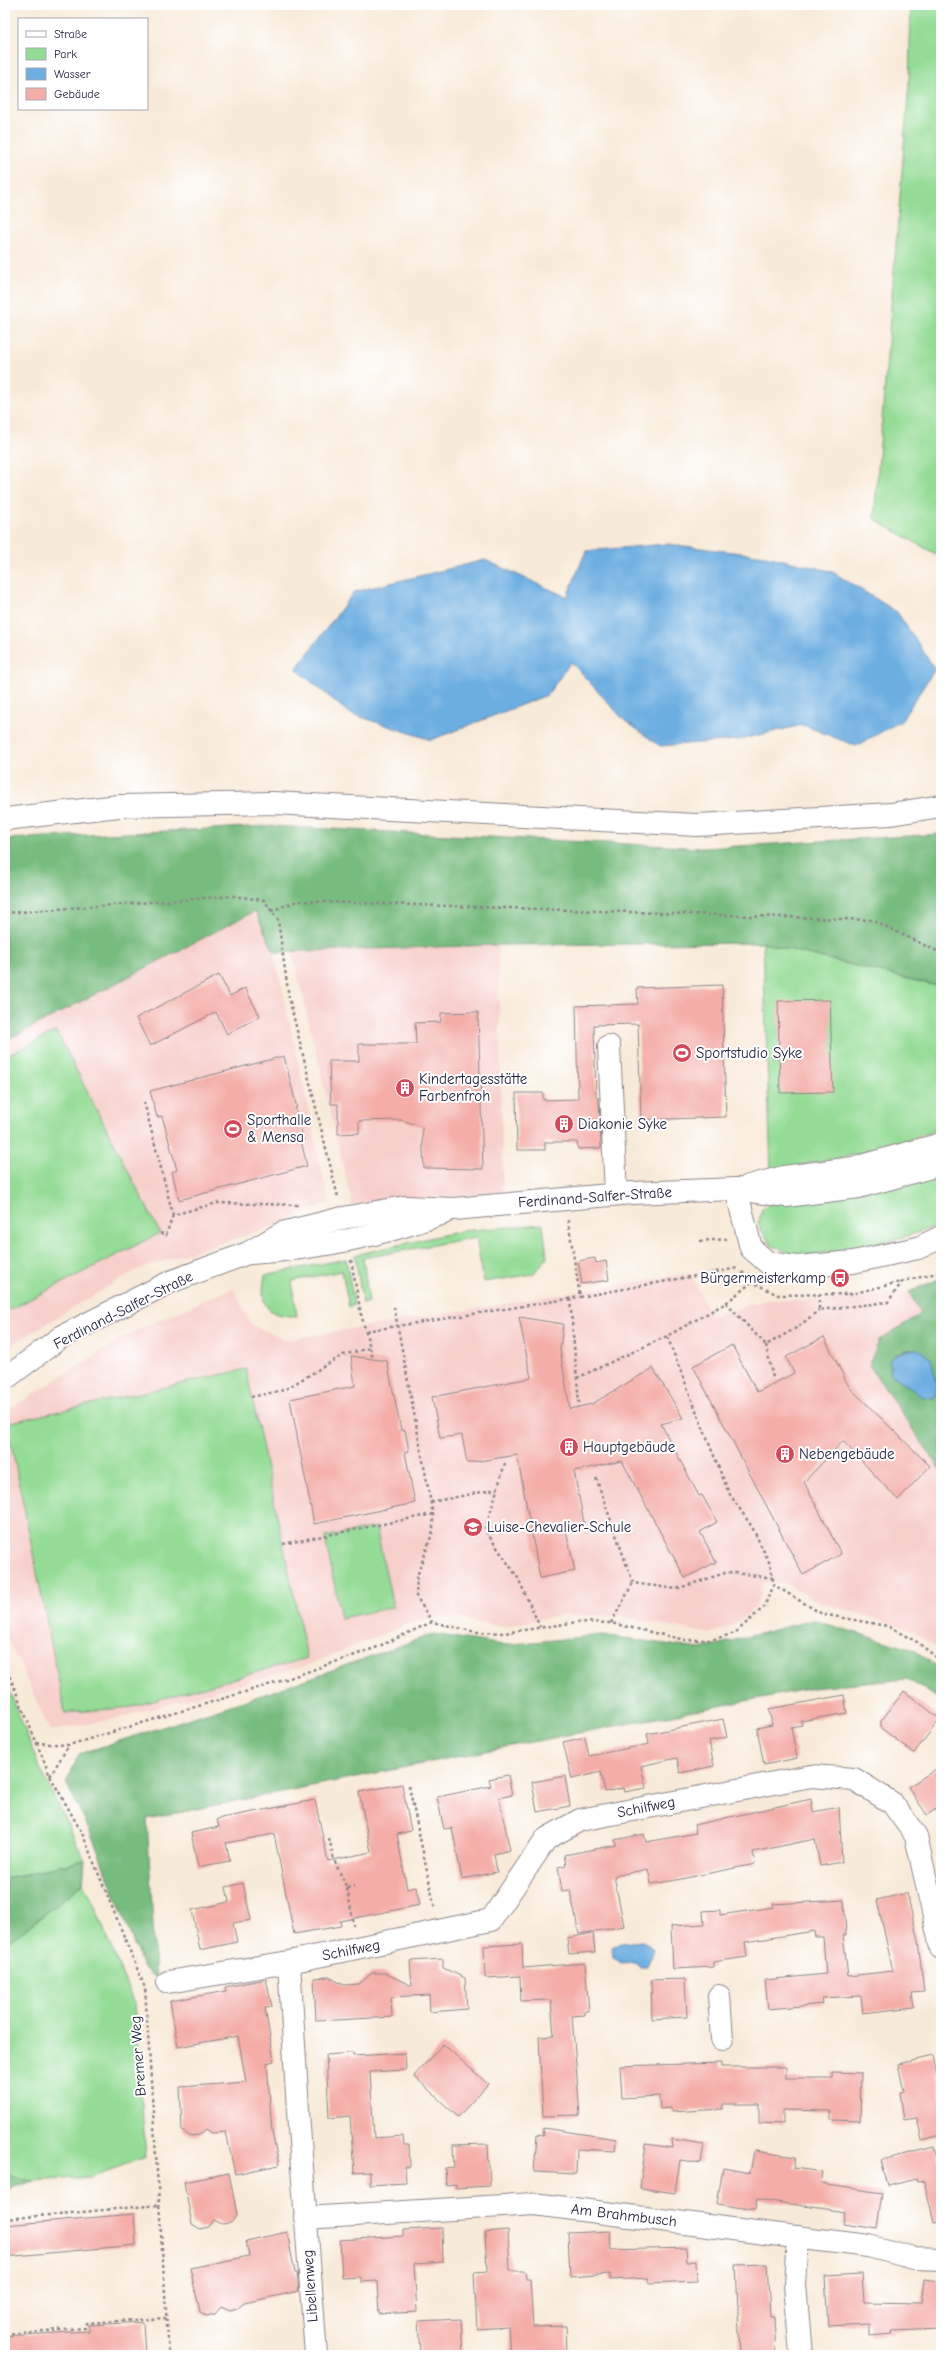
<svg xmlns="http://www.w3.org/2000/svg" width="946" height="2360" viewBox="0 0 946 2360" font-family="'Comic Neue',sans-serif">
	<style>
		.built { fill: #f7d0cc }
		.green { fill: #94dc96; stroke: #5b7f68 }
		.forest { fill: #77bc7f; stroke: #4c6f5d; fill-rule: evenodd }
		.water { fill: #6daee1; stroke: #48688e }
		.building { fill: #f4ada8 }
		.lines { fill: none; stroke-linecap: round; stroke-linejoin: round }
		.minor-casing { stroke: #8d868a; stroke-width: 24 }
		.major-casing { stroke: #8d868a; stroke-width: 24 }
		.path { stroke: #8d868a; stroke-width: 2.5; stroke-dasharray: 3 3; stroke-linecap: butt }
		.minor { stroke: #fff; stroke-width: 22 }
		.major { stroke: #fff; stroke-width: 22 }
		.labels { text-anchor: middle; dominant-baseline: central; stroke-width: 4; stroke-linejoin: round; paint-order: stroke }
		.poi-label { font-size: 15px; fill: #22223b; stroke: #fff; text-anchor: start }
		.street-label { font-size: 15px; fill: #22223b; stroke: #fff }
	</style>
	<rect width="100%" height="100%" fill="#fff"/>
	<filter id="ink" filterUnits="userSpaceOnUse"><feTurbulence type="fractalNoise" baseFrequency=".025" numOctaves="2"/><feDisplacementMap in="SourceGraphic" scale="8" xChannelSelector="R" yChannelSelector="G"/><feConvolveMatrix kernelMatrix="1 2 1 2 8 2 1 2 1" color-interpolation-filters="sRGB"/></filter>
	<filter id="wash" filterUnits="userSpaceOnUse"><feTurbulence type="fractalNoise" baseFrequency=".012" numOctaves="4" result="noise"/><feDisplacementMap in="SourceGraphic" scale="16" xChannelSelector="R" yChannelSelector="G"/><feGaussianBlur stdDeviation="0.9" result="paint"/><feColorMatrix in="noise" values="0 0 0 0 0 0 0 0 0 0 0 0 0 0 0 0 0 1.4 0 .05"/><feComposite in="paint" operator="in"/></filter>
	<g filter="url(#wash)">
		<rect width="100%" height="100%" fill="#f8ead8"/>
		<!-- built -->
		<g class="built">
			<path d="M 255,911 L 274,952 L 329,1203 L 270,1228 L 140,1268 L 5,1348 L 5,1041 Z"/>
			<path d="M 498,945 L 503,1194 L 401,1199 L 353,1207 L 292,952 Z"/>
			<path d="M 690,1273 L 711,1316 L 766,1300 L 831,1300 L 887,1291 L 909,1292 L 921,1314 L 881,1339 L 869,1365 L 941,1471 L 941,1650 L 914,1631 L 812,1599 L 785,1583 L 763,1583 L 759,1600 L 747,1615 L 729,1627 L 710,1634 L 619,1616 L 564,1614 L 504,1627 L 448,1617 L 413,1622 L 305,1666 L 115,1719 L 50,1731 L 5,1632 L 5,1412 L 134,1331 L 233,1288 L 251,1324 L 284,1340 Z"/>
		</g>
		<!-- green -->
		<g class="green">
			<path d="M 911,5 L 941,5 L 941,557 L 874,519 L 909,84 Z"/>
			<path d="M 763,943 L 941,987 L 941,1128 L 880,1150 L 771,1171 Z"/>
			<path d="M 56,1031 L 160,1233 L 5,1312 L 5,1057 Z"/>
			<path d="M 941,1170 L 941,1225 L 866,1249 L 799,1256 L 772,1246 L 758,1225 L 762,1209 L 770,1203 Z"/>
			<path d="M 543,1224 L 547,1258 L 533,1274 L 484,1282 L 476,1237 L 363,1258 L 369,1302 L 363,1304 L 355,1255 L 461,1231 Z"/>
			<path d="M 346,1259 L 354,1305 L 349,1307 L 342,1271 L 292,1281 L 297,1316 C 266,1317 259,1305 265,1275 Z"/>
			<path d="M 246,1369 L 307,1658 L 132,1707 L 65,1713 L 7,1423 Z"/>
			<path d="M 376,1527 L 393,1607 L 341,1618 L 325,1537 Z"/>
			<path d="M 5,1679 L 38,1764 L 85,1860 L 5,1879 Z"/>
			<path d="M 83,1884 L 94,1904 L 134,2004 L 146,2157 L 90,2177 L 34,2181 L 5,2174 L 5,1945 Z"/>
		</g>
		<!-- forest -->
		<g class="forest">
			<path d="M 270,826 L 705,848 L 941,834 L 941,987 L 763,943 L 498,945 L 274,952 L 255,911 L 5,1041 L 5,839 Z"/>
			<path d="M 941,1278 L 941,1323 L 936,1333 L 941,1347 L 941,1471 L 869,1365 L 880,1339 L 921,1314 L 909,1292 ZM 918,1349 L 922,1397 L 891,1374 L 895,1354 L 906,1350 Z"/>
			<path d="M 813,1620 L 914,1650 L 941,1669 L 941,1699 L 907,1679 L 813,1688 L 511,1746 L 147,1819 L 156,1979 L 143,1967 L 90,1831 L 66,1783 L 79,1754 L 271,1692 L 433,1634 L 504,1645 L 602,1635 L 700,1649 Z"/>
			<path d="M 85,1860 L 83,1884 L 5,1945 L 5,1879 Z"/>
			<path d="M 5,2174 L 34,2181 L 5,2190 Z"/>
		</g>
		<!-- water -->
		<g class="water">
			<path d="M 667,544 L 765,556 L 831,571 L 897,612 L 935,669 L 901,721 L 856,746 L 803,725 L 737,740 L 660,746 L 624,720 L 571,662 L 547,695 L 431,740 L 349,713 L 296,669 L 354,592 L 485,560 L 567,597 L 586,551 Z"/>
			<path d="M 941,1323 L 941,1347 L 936,1333 Z"/>
			<path d="M 918,1349 L 931,1358 L 938,1389 L 934,1398 L 922,1397 L 891,1374 L 889,1360 C 898,1352 906,1350 918,1349 Z"/>
			<path d="M 643,1941 L 653,1949 L 647,1967 L 640,1967 L 635,1962 L 621,1963 L 613,1957 L 612,1947 L 621,1943 Z"/>
		</g>
		<g id="blocks">
			<!-- building -->
			<g class="building">
				<path d="M 219,975 L 230,996 L 245,988 L 260,1016 L 227,1034 L 216,1012 L 150,1046 L 136,1018 Z"/>
				<path d="M 722,985 L 726,1117 L 641,1120 L 638,1024 L 594,1025 L 596,1098 L 599,1098 L 601,1148 L 578,1149 L 577,1142 L 545,1142 L 545,1150 L 517,1150 L 516,1093 L 543,1093 L 543,1100 L 578,1099 L 576,1006 L 638,1004 L 637,988 Z"/>
				<path d="M 830,1000 L 833,1092 L 780,1093 L 778,1001 Z"/>
				<path d="M 478,1012 L 483,1169 L 424,1168 L 422,1127 L 402,1120 L 359,1121 L 359,1133 L 338,1134 L 338,1104 L 331,1104 L 329,1061 L 359,1061 L 359,1044 L 416,1044 L 415,1023 L 441,1022 L 441,1013 Z"/>
				<path d="M 284,1056 L 297,1108 L 295,1108 L 304,1141 L 301,1141 L 307,1166 L 179,1200 L 172,1172 L 177,1170 L 162,1116 L 157,1117 L 150,1091 Z"/>
				<path d="M 595,1258 L 596,1263 L 606,1261 L 609,1280 L 582,1284 L 578,1261 Z"/>
				<path d="M 519,1317 L 563,1324 L 560,1350 L 570,1409 L 592,1404 L 653,1368 L 683,1418 L 661,1424 L 699,1496 L 702,1495 L 717,1522 L 700,1532 L 716,1562 L 685,1578 L 622,1461 L 574,1471 L 584,1523 L 565,1526 L 575,1571 L 540,1578 L 517,1455 L 467,1463 L 462,1435 L 440,1438 L 432,1397 L 531,1378 Z"/>
				<path d="M 824,1337 L 849,1387 L 930,1466 L 898,1500 L 843,1441 L 804,1482 L 841,1554 L 803,1575 L 693,1366 L 732,1345 L 757,1392 L 794,1373 L 786,1357 Z"/>
				<path d="M 351,1356 L 387,1361 L 401,1430 L 405,1430 L 409,1451 L 405,1452 L 415,1503 L 314,1524 L 290,1399 L 355,1386 Z"/>
				<path d="M 904,1691 L 940,1719 L 914,1753 L 881,1728 L 881,1721 Z"/>
				<path d="M 844,1695 L 847,1713 L 801,1721 L 802,1725 L 791,1727 L 797,1758 L 764,1765 L 757,1728 L 772,1725 L 769,1709 Z"/>
				<path d="M 723,1719 L 727,1737 L 709,1741 L 714,1766 L 680,1773 L 677,1758 L 641,1766 L 646,1788 L 624,1792 L 623,1788 L 605,1792 L 601,1772 L 572,1779 L 563,1742 L 585,1737 L 589,1756 L 649,1744 L 647,1734 Z"/>
				<path d="M 941,1766 L 941,1806 L 927,1815 L 908,1787 Z"/>
				<path d="M 508,1775 L 512,1795 L 499,1798 L 510,1850 L 494,1854 L 497,1872 L 462,1879 L 452,1828 L 444,1829 L 437,1797 L 491,1786 L 489,1779 Z"/>
				<path d="M 565,1776 L 570,1806 L 537,1812 L 532,1782 Z"/>
				<path d="M 402,1784 L 411,1831 L 397,1834 L 407,1889 L 416,1887 L 420,1905 L 340,1921 L 341,1926 L 294,1934 L 274,1834 L 226,1843 L 230,1861 L 198,1867 L 191,1833 L 219,1827 L 217,1819 L 315,1800 L 328,1861 L 371,1852 L 359,1792 Z"/>
				<path d="M 811,1799 L 813,1812 L 839,1807 L 842,1862 L 820,1866 L 815,1839 L 753,1852 L 755,1864 L 671,1881 L 651,1884 L 648,1869 L 614,1876 L 624,1926 L 579,1934 L 570,1890 L 562,1891 L 558,1867 L 566,1865 L 564,1855 L 616,1845 L 615,1840 L 644,1834 L 646,1842 L 696,1833 L 694,1825 Z"/>
				<path d="M 243,1883 L 251,1920 L 233,1923 L 237,1942 L 200,1950 L 192,1910 L 229,1902 L 226,1887 Z"/>
				<path d="M 907,1893 L 918,1941 L 924,1992 L 912,1993 L 914,2007 L 863,2013 L 861,1996 L 822,1998 L 823,2004 L 768,2009 L 765,1980 L 826,1974 L 823,1937 L 815,1937 L 814,1931 L 745,1942 L 747,1957 L 713,1962 L 713,1967 L 673,1969 L 671,1926 L 704,1924 L 703,1911 L 720,1910 L 720,1915 L 774,1907 L 773,1904 L 844,1900 L 846,1935 L 843,1935 L 848,1976 L 893,1971 L 877,1900 Z"/>
				<path d="M 593,1933 L 595,1952 L 569,1954 L 567,1938 Z"/>
				<path d="M 522,1944 L 523,1968 L 585,1963 L 589,2011 L 585,2011 L 585,2015 L 572,2016 L 580,2115 L 543,2116 L 539,2037 L 554,2036 L 551,2000 L 521,2001 L 520,1976 L 485,1978 L 484,1946 Z"/>
				<path d="M 443,1959 L 443,1968 L 465,1978 L 467,2009 L 430,2012 L 429,1995 L 391,1997 L 392,2017 L 316,2021 L 314,1978 L 329,1977 L 344,1985 L 359,1984 L 372,1973 L 385,1973 L 412,1986 L 410,1961 Z"/>
				<path d="M 266,1979 L 272,2007 L 265,2008 L 274,2061 L 267,2063 L 272,2132 L 279,2165 L 235,2174 L 226,2132 L 212,2133 L 206,2129 L 199,2135 L 190,2136 L 182,2131 L 180,2087 L 246,2082 L 238,2036 L 178,2047 L 170,2001 L 226,1991 L 225,1987 Z"/>
				<path d="M 685,1979 L 687,2017 L 652,2019 L 651,1980 Z"/>
				<path d="M 443,2044 L 488,2084 L 458,2117 L 414,2076 Z"/>
				<path d="M 353,2053 L 353,2056 L 405,2053 L 406,2070 L 370,2072 L 374,2138 L 403,2136 L 404,2145 L 409,2145 L 410,2167 L 405,2167 L 406,2183 L 370,2185 L 370,2172 L 354,2173 L 350,2116 L 329,2118 L 326,2055 Z"/>
				<path d="M 933,2056 L 941,2095 L 941,2135 L 922,2140 L 917,2118 L 904,2120 L 900,2092 L 904,2091 L 898,2064 Z"/>
				<path d="M 721,2063 L 721,2067 L 786,2067 L 786,2078 L 832,2078 L 832,2072 L 861,2073 L 860,2121 L 831,2120 L 831,2111 L 783,2110 L 783,2124 L 759,2123 L 759,2104 L 723,2104 L 723,2109 L 671,2112 L 671,2108 L 660,2109 L 659,2096 L 622,2098 L 620,2066 Z"/>
				<path d="M 543,2128 L 616,2139 L 615,2151 L 577,2149 L 576,2174 L 534,2172 L 537,2135 L 544,2136 Z"/>
				<path d="M 672,2139 L 704,2144 L 701,2163 L 680,2160 L 675,2193 L 640,2188 L 646,2144 L 673,2148 Z"/>
				<path d="M 488,2144 L 490,2186 L 456,2188 L 456,2184 L 446,2185 L 445,2168 L 454,2167 L 453,2145 Z"/>
				<path d="M 934,2147 L 941,2174 L 941,2222 L 934,2223 L 924,2181 L 917,2182 L 916,2179 L 888,2186 L 881,2160 Z"/>
				<path d="M 754,2151 L 796,2157 L 794,2168 L 823,2172 L 821,2184 L 882,2193 L 877,2229 L 843,2224 L 845,2212 L 757,2199 L 755,2210 L 717,2204 L 723,2168 L 750,2173 Z"/>
				<path d="M 229,2173 L 237,2215 L 231,2223 L 222,2224 L 214,2220 L 209,2227 L 200,2229 L 192,2224 L 184,2182 Z"/>
				<path d="M 134,2214 L 136,2245 L 5,2257 L 5,2225 Z"/>
				<path d="M 442,2228 L 443,2262 L 414,2264 L 417,2312 L 379,2314 L 377,2281 L 361,2282 L 361,2277 L 342,2278 L 340,2240 L 403,2236 L 403,2230 Z"/>
				<path d="M 508,2230 L 510,2271 L 525,2271 L 526,2279 L 530,2279 L 533,2327 L 566,2326 L 567,2355 L 510,2355 L 508,2327 L 477,2329 L 474,2273 L 487,2272 L 485,2232 Z"/>
				<path d="M 610,2231 L 611,2250 L 686,2248 L 687,2262 L 696,2261 L 697,2281 L 649,2283 L 649,2278 L 610,2280 L 610,2274 L 570,2277 L 568,2233 Z"/>
				<path d="M 287,2232 L 295,2273 L 297,2273 L 299,2291 L 244,2303 L 237,2309 L 230,2311 L 221,2307 L 215,2314 L 207,2316 L 200,2312 L 190,2268 L 249,2256 L 246,2241 Z"/>
				<path d="M 767,2264 L 770,2316 L 774,2316 L 776,2355 L 740,2355 L 736,2265 Z"/>
				<path d="M 862,2274 L 864,2302 L 921,2303 L 924,2279 L 941,2281 L 941,2329 L 892,2331 L 893,2334 L 869,2336 L 869,2324 L 828,2326 L 825,2276 Z"/>
				<path d="M 461,2319 L 463,2355 L 420,2355 L 418,2321 Z"/>
				<path d="M 143,2322 L 145,2355 L 5,2355 L 5,2336 L 89,2331 L 89,2325 Z"/>
			</g>
		</g>
	</g>
	<g filter="url(#ink)">
		<use href="#blocks" fill-opacity="0" stroke="#8d868a" stroke-width="1"/>
		<g class="lines">
			<!-- minor casing -->
			<g class="minor-casing">
				<g id="minor">
					<path d="M 609,1046 L 616,1194"/>
					<path d="M 749,1186 L 784,1177 L 853,1168 L 941,1144"/>
					<path d="M 736,1189 L 751,1248 L 768,1263 L 797,1267 L 853,1262 L 918,1248 L 941,1237"/>
					<path d="M 251,1253 C 315,1249 383,1235 444,1213"/>
					<path d="M 5,1379 L 61,1337 L 170,1282 L 248,1253 L 282,1233 L 343,1218 L 405,1207 L 454,1209 L 632,1193 L 736,1189 L 786,1196 L 859,1187 L 928,1168 L 941,1157"/>
					<path d="M 289,1962 L 299,2127 L 316,2355"/>
					<path d="M 168,1982 L 289,1962 L 491,1920 L 546,1839 L 580,1820 L 811,1776 L 854,1779 L 892,1803 L 916,1836 L 941,1948"/>
					<path d="M 719,1996 L 722,2039"/>
					<path d="M 305,2218 L 534,2204 L 868,2246 L 914,2258 L 941,2259"/>
					<path d="M 798,2237 L 795,2285 L 801,2355"/>
				</g>
			</g>
			<!-- major casing -->
			<g class="major-casing">
				<path id="major" d="M 5,819 L 119,806 L 273,803 L 697,825 L 891,814 L 941,806"/>
			</g>
			<!-- path -->
			<g class="path">
				<path d="M 271,911 L 297,901 L 872,920 L 941,953"/>
				<path d="M 5,913 L 233,896 L 264,900 L 278,920 L 289,998 L 338,1197"/>
				<path d="M 144,1102 L 173,1215 L 217,1203 L 298,1205"/>
				<path d="M 568,1220 L 580,1297 L 738,1268"/>
				<path d="M 160,1233 L 166,1235 L 173,1215"/>
				<path d="M 700,1241 L 727,1239"/>
				<path d="M 351,1260 L 361,1314 L 373,1359"/>
				<path d="M 742,1272 L 752,1282 L 778,1295 L 851,1294 L 941,1272"/>
				<path d="M 752,1282 L 726,1303 L 667,1336 L 712,1451 L 729,1493 L 752,1527 L 770,1564 L 774,1585"/>
				<path d="M 819,1294 L 819,1310 L 888,1302 L 902,1282"/>
				<path d="M 570,1299 L 579,1403"/>
				<path d="M 726,1303 L 766,1345 L 798,1327 L 819,1310"/>
				<path d="M 394,1307 L 433,1514 L 433,1531 L 417,1576 L 416,1596 L 432,1622"/>
				<path d="M 366,1331 L 580,1297"/>
				<path d="M 766,1345 L 773,1378"/>
				<path d="M 577,1378 L 667,1336"/>
				<path d="M 251,1397 L 284,1390 L 343,1355 L 370,1348"/>
				<path d="M 505,1463 L 485,1530 L 518,1578 L 540,1627"/>
				<path d="M 596,1478 L 633,1583 L 676,1589 L 728,1572 L 773,1578"/>
				<path d="M 431,1502 L 497,1489"/>
				<path d="M 283,1544 L 433,1514"/>
				<path d="M 611,1623 L 633,1583"/>
				<path d="M 5,1665 L 50,1776 L 82,1833 L 145,1988 L 169,2355"/>
				<path d="M 36,1743 L 69,1745 L 278,1682 L 375,1648 L 432,1622 L 476,1632 L 504,1633 L 578,1622 L 611,1623 L 685,1640 L 711,1640 L 735,1633 L 764,1607 L 774,1585 L 822,1614 L 887,1626 L 917,1642 L 941,1661"/>
				<path d="M 50,1776 L 69,1745"/>
				<path d="M 409,1786 L 435,1909"/>
				<path d="M 329,1838 L 334,1860 L 347,1888 L 354,1926"/>
				<path d="M 347,1888 L 354,1886"/>
				<path d="M 5,2219 L 159,2205"/>
				<path d="M 5,2334 L 85,2328 L 87,2323 L 166,2318"/>
			</g>
			<!-- minor -->
			<use href="#minor" class="minor"/>
			<!-- major -->
			<use href="#major" class="major"/>
		</g>
	</g>
	<!-- icons -->
	<defs>
		<g id="stadium-disc" transform="scale(1)"><circle r="9.5" fill="#d1495b" stroke="#fff"/><path d="M0-5a6.5 5 0 1 0 0 10a6.5 5 0 1 0 0-10ZM-3.5-1.8h7v3.6h-7Z" fill="#fff"/></g>
		<g id="building-disc" transform="scale(1)"><circle r="9.5" fill="#d1495b" stroke="#fff"/><path d="M-4-6H4V6H1V3H-1V6H-4ZM-2.5-4.3h1.7v1.8h-1.7ZM.8-4.3h1.7v1.8H.8ZM-2.5-1h1.7V.8h-1.7ZM.8-1h1.7V.8H.8Z" fill="#fff"/></g>
		<g id="bus-disc" transform="scale(1)"><circle r="9.5" fill="#d1495b" stroke="#fff"/><path d="M-5-6H5V4H4V6H2V4H-2V6H-4V4H-5ZM-3.5-4V0h7V-4ZM-3.5 1.2v1.5H-2V1.2ZM2 1.2v1.5H3.5V1.2Z" fill="#fff"/></g>
		<g id="school-disc" transform="scale(1)"><circle r="9.5" fill="#d1495b" stroke="#fff"/><path d="M0-5L7-2L0 1L-7-2ZM-4 1L0 2.5L4 1V4Q0 6-4 4Z" fill="#fff"/></g>
	</defs>
	<g fill-rule="evenodd">
		<use href="#stadium-disc" x="682" y="1053"/>
		<use href="#building-disc" x="405" y="1088"/>
		<use href="#building-disc" x="564" y="1124"/>
		<use href="#stadium-disc" x="233" y="1129"/>
		<use href="#bus-disc" x="840" y="1278"/>
		<use href="#building-disc" x="569" y="1447"/>
		<use href="#building-disc" x="785" y="1454"/>
		<use href="#school-disc" x="473" y="1527"/>
	</g>
	<g class="labels">
		<!-- poi labels -->
		<g class="poi-label">
			<text x="696" y="1053">Sportstudio Syke</text>
			<text x="419" y="1079">Kindertagesstätte<tspan x="419" dy="17">Farbenfroh</tspan></text>
			<text x="247" y="1120">Sporthalle<tspan x="247" dy="17">&amp; Mensa</tspan></text>
			<text x="578" y="1124">Diakonie Syke</text>
			<text x="826" y="1278" text-anchor="end">Bürgermeisterkamp</text>
			<text x="583" y="1447">Hauptgebäude</text>
			<text x="799" y="1454">Nebengebäude</text>
			<text x="487" y="1527">Luise-Chevalier-Schule</text>
		</g>
		<!-- street labels -->
		<g class="street-label">
			<text transform="translate(595 1197) rotate(-4)">Ferdinand-Salfer-Straße</text>
			<text transform="translate(123 1310) rotate(-27)">Ferdinand-Salfer-Straße</text>
			<text transform="translate(646 1807) rotate(-11)">Schilfweg</text>
			<text transform="translate(351 1950) rotate(-11)">Schilfweg</text>
			<text transform="translate(138 2056) rotate(-94)">Bremer Weg</text>
			<text transform="translate(624 2215) rotate(7)">Am Brahmbusch</text>
			<text transform="translate(310 2286) rotate(-94)">Libellenweg</text>
		</g>
	</g>
	<!-- margin -->
	<rect width="946" height="2360" fill="none" stroke="#fff" stroke-width="20"/>
	<!-- legend -->
	<rect x="18" y="18" width="130" height="92" fill="#ffffff" stroke="#a7a7b1"/>
	<rect x="26" y="31" width="20" height="6" fill="#ffffff" stroke="#a7a7b1"/>
	<text x="54" y="38" font-size="12" fill="#22223b">Straße</text>
	<rect x="26" y="48" width="20" height="12" fill="#94dc96" stroke="#a7a7b1"/>
	<text x="54" y="58" font-size="12" fill="#22223b">Park</text>
	<rect x="26" y="68" width="20" height="12" fill="#6daee1" stroke="#a7a7b1"/>
	<text x="54" y="78" font-size="12" fill="#22223b">Wasser</text>
	<rect x="26" y="88" width="20" height="12" fill="#f4ada8" stroke="#a7a7b1"/>
	<text x="54" y="98" font-size="12" fill="#22223b">Gebäude</text>
</svg>
